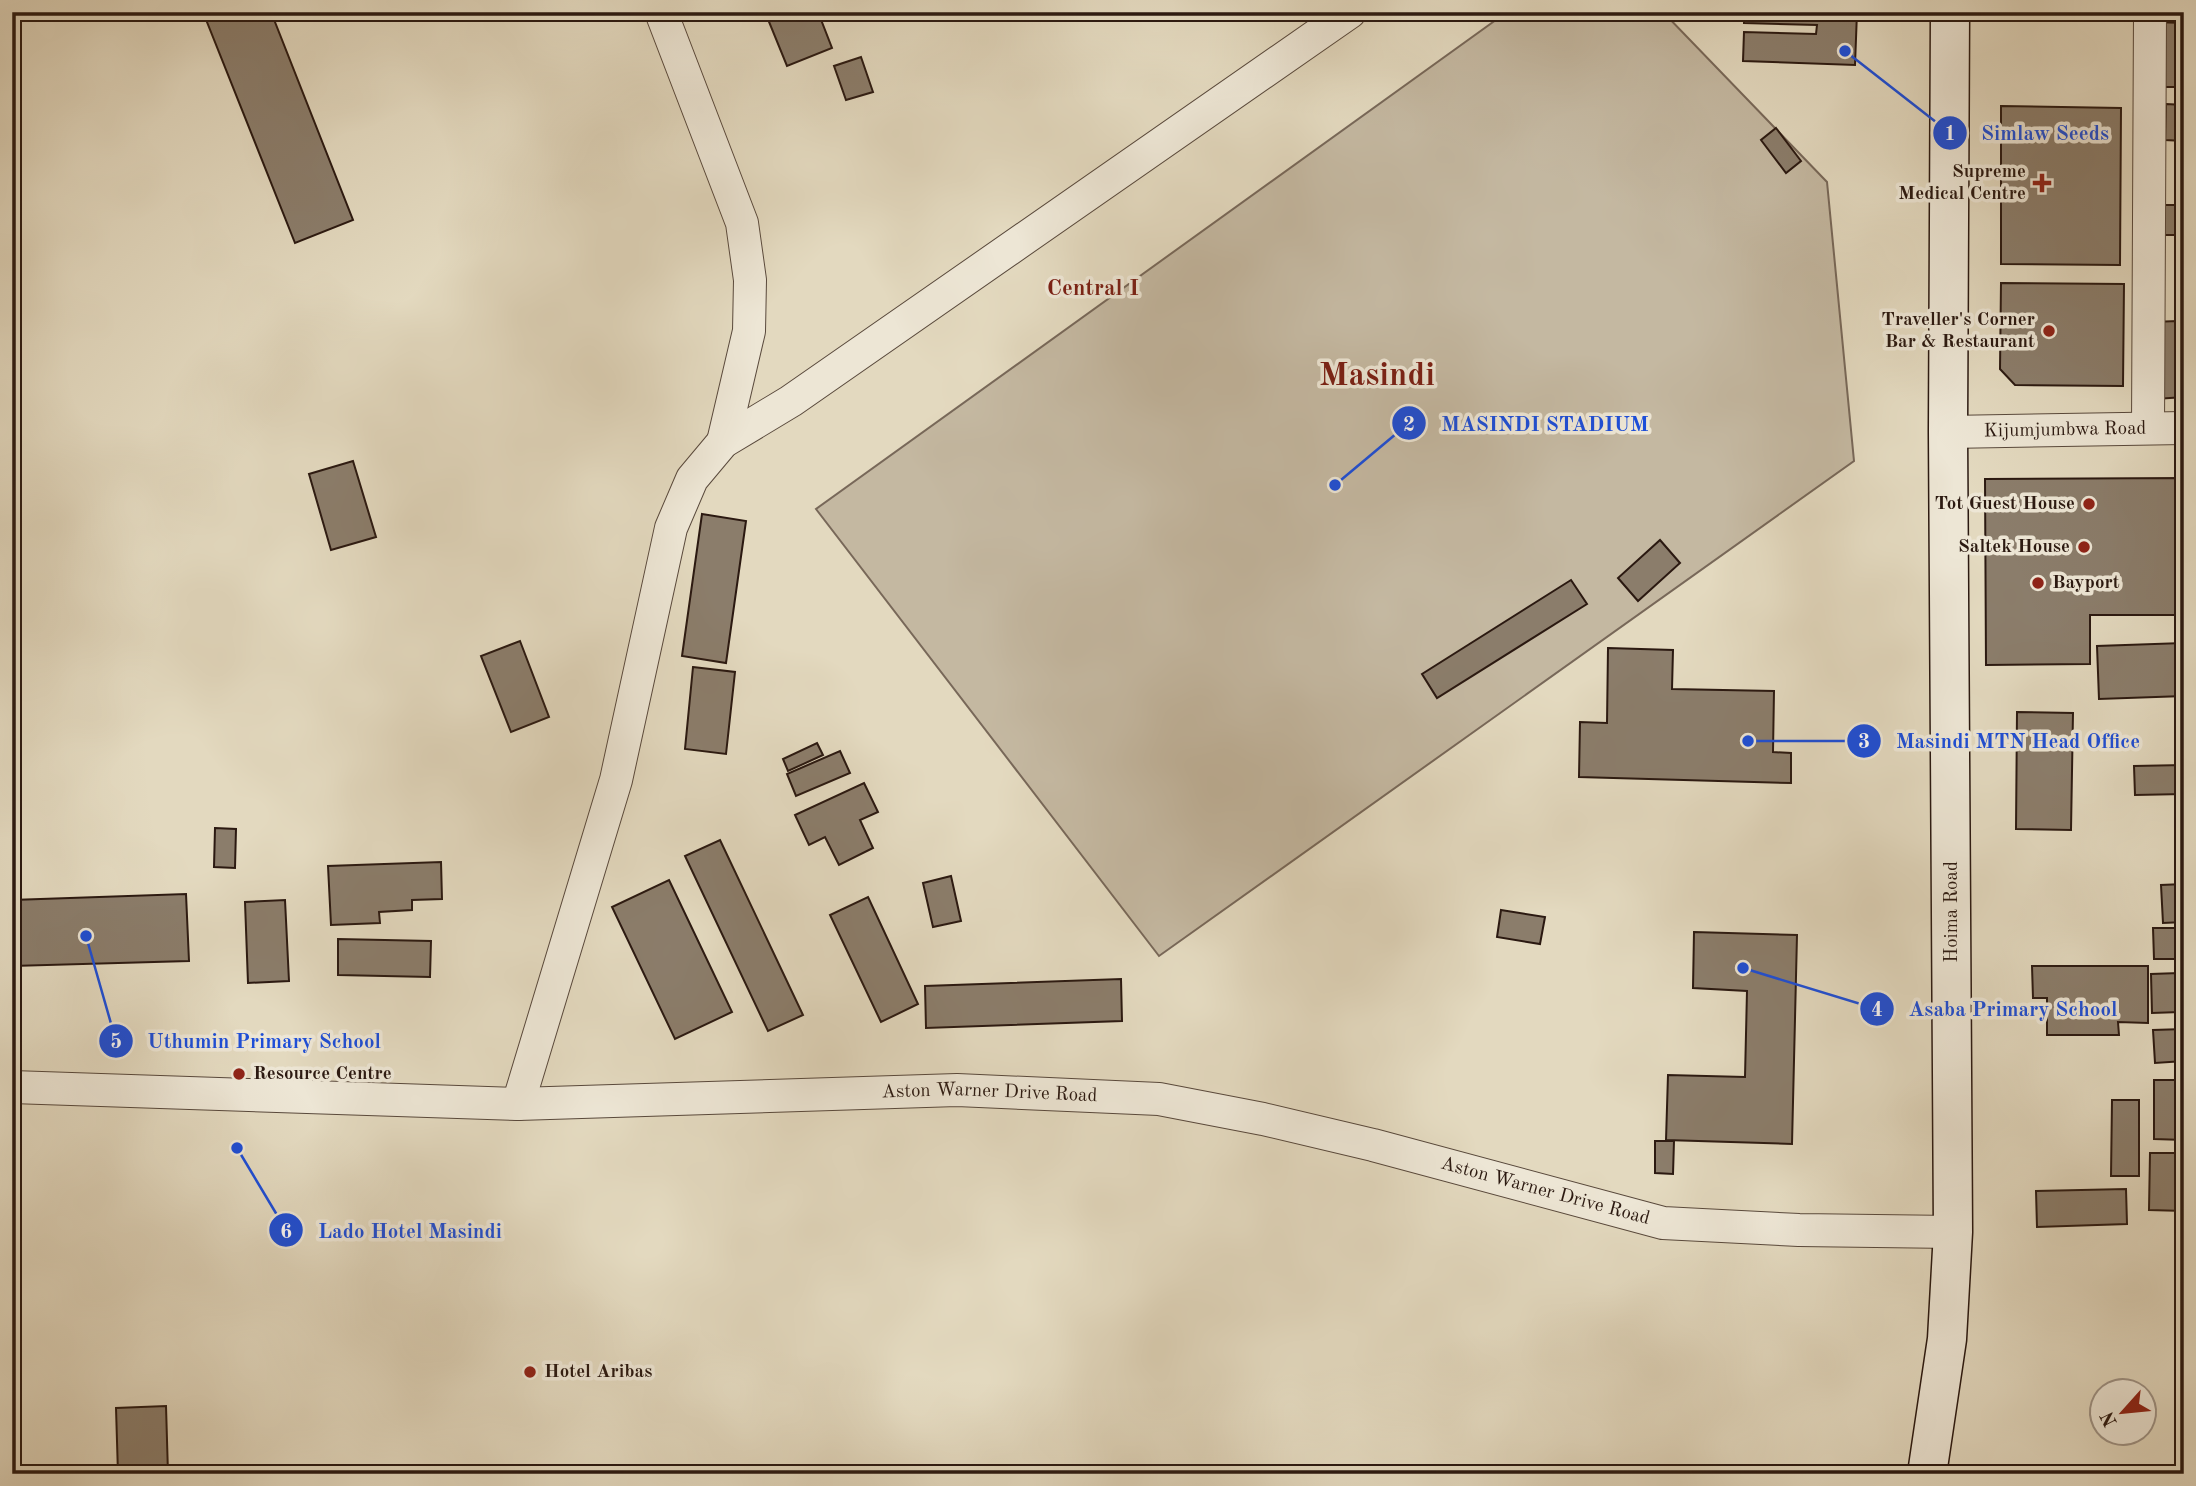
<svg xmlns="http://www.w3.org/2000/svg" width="2196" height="1486" viewBox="0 0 2196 1486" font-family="'Old Standard TT',serif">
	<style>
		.green { fill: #c4b8a1; stroke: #786859; stroke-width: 2 }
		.building { fill: #8b7d6b; stroke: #2b1911; stroke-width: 2 }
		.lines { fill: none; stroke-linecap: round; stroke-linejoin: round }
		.street-casing { stroke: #59493c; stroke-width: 34 }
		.secondary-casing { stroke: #2b1911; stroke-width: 41 }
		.street { stroke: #ede6d5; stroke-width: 32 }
		.secondary { stroke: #ede6d5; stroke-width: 38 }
		.poi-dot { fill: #8f2418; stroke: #ede6d5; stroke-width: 2.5 }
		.labels { text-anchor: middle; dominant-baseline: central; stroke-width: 7; stroke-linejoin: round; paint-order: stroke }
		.poi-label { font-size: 19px; font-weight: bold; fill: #2b1911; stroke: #ede6d5; text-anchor: end }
		.street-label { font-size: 19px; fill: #2b1911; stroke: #ede6d5 }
		.quarter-label { font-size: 23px; font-weight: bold; fill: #7a1f14; stroke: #ede6d5 }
		.town-label { font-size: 33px; font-weight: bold; fill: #7a1f14; stroke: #ede6d5 }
		.leader { fill: none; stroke: #1d4ed8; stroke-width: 2.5 }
		.callout-dot { fill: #1d4ed8; stroke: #ede6d5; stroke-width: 2.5 }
		.mark-label { font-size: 21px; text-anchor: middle; font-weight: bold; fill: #fff }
		.callout-label { font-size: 21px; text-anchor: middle; font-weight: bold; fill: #1d4ed8; stroke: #ede6d5; stroke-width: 7; stroke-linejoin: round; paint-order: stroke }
	</style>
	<rect width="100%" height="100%" fill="#e3d9bf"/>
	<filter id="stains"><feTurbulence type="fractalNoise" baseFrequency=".00286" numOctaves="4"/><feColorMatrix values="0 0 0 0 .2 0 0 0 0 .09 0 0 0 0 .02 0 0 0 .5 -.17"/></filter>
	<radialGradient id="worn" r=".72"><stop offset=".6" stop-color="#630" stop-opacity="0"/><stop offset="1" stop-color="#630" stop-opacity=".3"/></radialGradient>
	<!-- green -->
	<path class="green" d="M 1507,12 L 1663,12 L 1827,182 L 1854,461 L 1159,956 L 816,509 Z"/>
	<!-- building -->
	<g class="building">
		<path d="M 203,12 L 271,12 L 353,220 L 295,243 Z"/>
		<path d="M 765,12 L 818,12 L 832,48 L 787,66 Z"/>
		<path d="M 1744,12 L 1857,12 L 1855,65 L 1743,61 L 1744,32 L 1816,34 L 1817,25 L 1744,23 Z"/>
		<path d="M 2154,22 L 2184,23 L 2184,87 L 2153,87 Z"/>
		<path d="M 861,57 L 873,92 L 846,100 L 834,66 Z"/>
		<path d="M 2166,104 L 2184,105 L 2184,141 L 2165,140 Z"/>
		<path d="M 2001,106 L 2121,108 L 2120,265 L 2001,264 Z"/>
		<path d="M 1776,128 L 1801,161 L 1786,173 L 1761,140 Z"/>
		<path d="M 2159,205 L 2184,205 L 2184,235 L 2160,235 Z"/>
		<path d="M 2001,283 L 2124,284 L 2123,386 L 2015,385 L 2000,369 Z"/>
		<path d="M 2177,321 L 2178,353 L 2184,353 L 2184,397 L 2156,399 L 2153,322 Z"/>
		<path d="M 353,461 L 376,537 L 331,550 L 309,474 Z"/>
		<path d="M 2184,478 L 2184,615 L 2090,615 L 2090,664 L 1986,665 L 1985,479 Z"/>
		<path d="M 702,514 L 746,521 L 726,663 L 682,656 Z"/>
		<path d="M 1660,540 L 1680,563 L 1638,601 L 1618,578 Z"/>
		<path d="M 1571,580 L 1587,604 L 1437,698 L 1422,674 Z"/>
		<path d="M 520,641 L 549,717 L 511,732 L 481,656 Z"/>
		<path d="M 2183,643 L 2184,696 L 2099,699 L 2097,646 Z"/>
		<path d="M 1608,648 L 1673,650 L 1672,689 L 1774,691 L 1773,752 L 1791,753 L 1791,783 L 1579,777 L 1580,722 L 1607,723 Z"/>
		<path d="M 693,667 L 735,672 L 726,754 L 685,749 Z"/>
		<path d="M 2017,712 L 2073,713 L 2071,830 L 2016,829 Z"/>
		<path d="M 817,743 L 823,755 L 788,771 L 783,759 Z"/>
		<path d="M 840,751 L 850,773 L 796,796 L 787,774 Z"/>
		<path d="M 2184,765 L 2184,794 L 2135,795 L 2134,766 Z"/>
		<path d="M 864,783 L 878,812 L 860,820 L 873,848 L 839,865 L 825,837 L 809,845 L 795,815 Z"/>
		<path d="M 215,828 L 236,829 L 235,868 L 214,867 Z"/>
		<path d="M 720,840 L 803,1015 L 768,1031 L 685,856 Z"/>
		<path d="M 441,862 L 442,899 L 412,900 L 412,910 L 379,912 L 380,923 L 331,925 L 328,866 Z"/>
		<path d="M 951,876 L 961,921 L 933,927 L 923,883 Z"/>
		<path d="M 669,880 L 732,1012 L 675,1039 L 612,907 Z"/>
		<path d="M 2184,884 L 2184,922 L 2163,923 L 2161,885 Z"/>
		<path d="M 186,894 L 189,961 L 12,966 L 12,900 Z"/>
		<path d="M 868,897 L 918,1004 L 881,1022 L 830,915 Z"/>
		<path d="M 285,900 L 289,981 L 248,983 L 245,902 Z"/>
		<path d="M 1501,910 L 1545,917 L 1540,944 L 1497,937 Z"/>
		<path d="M 2153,928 L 2184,928 L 2184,959 L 2154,959 Z"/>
		<path d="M 1694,932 L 1797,935 L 1792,1144 L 1666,1140 L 1668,1075 L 1745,1077 L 1747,991 L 1693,988 Z"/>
		<path d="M 338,939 L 431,941 L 430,977 L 338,975 Z"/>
		<path d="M 2032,966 L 2148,966 L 2148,1023 L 2118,1022 L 2119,1035 L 2047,1035 L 2047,998 L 2033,998 Z"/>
		<path d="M 2179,973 L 2180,1012 L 2152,1013 L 2151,974 Z"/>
		<path d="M 1121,979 L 1122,1021 L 926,1028 L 925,986 Z"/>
		<path d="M 2184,1029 L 2184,1061 L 2155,1063 L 2153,1030 Z"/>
		<path d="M 2154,1080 L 2184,1080 L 2184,1140 L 2154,1139 Z"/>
		<path d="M 2112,1100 L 2139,1100 L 2139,1176 L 2111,1176 Z"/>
		<path d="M 1655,1141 L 1674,1141 L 1673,1174 L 1655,1173 Z"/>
		<path d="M 2150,1153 L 2184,1153 L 2184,1211 L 2149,1210 Z"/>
		<path d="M 2126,1189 L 2127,1224 L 2037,1227 L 2036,1191 Z"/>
		<path d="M 166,1406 L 168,1474 L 118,1474 L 116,1408 Z"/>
	</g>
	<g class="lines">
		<!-- street casing -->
		<g class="street-casing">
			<g id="street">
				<path d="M 661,12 L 742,223 L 750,280 L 749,331 L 723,442"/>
				<path d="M 2148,428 L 2150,12"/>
				<path id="s1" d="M 1948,432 L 2184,428"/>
				<path id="s2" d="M 12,1087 L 518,1104 L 957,1090 L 1159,1099 L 1263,1119 L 1373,1145 L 1663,1223 L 1799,1230 L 1953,1232"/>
				<path d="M 518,1104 L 616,780 L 671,528 L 692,479 L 723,442 L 791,401 L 1350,12"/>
			</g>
		</g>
		<!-- secondary casing -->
		<g class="secondary-casing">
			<path id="secondary" d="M 1927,1474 L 1947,1339 L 1953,1232 L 1948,432 L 1950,12"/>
		</g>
		<!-- street -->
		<use href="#street" class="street"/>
		<!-- secondary -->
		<use href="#secondary" class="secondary"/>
	</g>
	<!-- markers -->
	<g class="poi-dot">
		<path d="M2038.5 172.5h7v7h7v7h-7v7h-7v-7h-7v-7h7z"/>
		<circle cx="2049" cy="331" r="7"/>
		<circle cx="2089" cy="504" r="7"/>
		<circle cx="2084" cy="547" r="7"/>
		<circle cx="2038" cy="583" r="7"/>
		<circle cx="239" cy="1074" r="7"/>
		<circle cx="530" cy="1372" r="7"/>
	</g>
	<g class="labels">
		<!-- poi labels -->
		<g class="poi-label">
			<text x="2026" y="172">Supreme<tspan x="2026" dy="22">Medical Centre</tspan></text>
			<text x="2035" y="320">Traveller's Corner<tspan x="2035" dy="22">Bar &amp; Restaurant</tspan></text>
			<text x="2075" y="504">Tot Guest House</text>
			<text x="2070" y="547">Saltek House</text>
			<text x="2052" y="583" text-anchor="start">Bayport</text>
			<text x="253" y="1074" text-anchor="start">Resource Centre</text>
			<text x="544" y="1372" text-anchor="start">Hotel Aribas</text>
		</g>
		<!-- street labels -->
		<g class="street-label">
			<text stroke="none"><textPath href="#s1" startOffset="117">Kijumjumbwa Road</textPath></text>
			<text transform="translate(1952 912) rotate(-90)">Hoima Road</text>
			<text stroke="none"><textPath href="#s2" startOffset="978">Aston Warner Drive Road</textPath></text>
			<text stroke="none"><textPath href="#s2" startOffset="1545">Aston Warner Drive Road</textPath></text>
		</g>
		<!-- quarter labels -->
		<g class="quarter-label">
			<text x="1093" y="288">Central I</text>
		</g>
		<!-- town labels -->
		<g class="town-label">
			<text x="1377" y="376">Masindi</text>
		</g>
	</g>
	<!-- callouts -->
	<path class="leader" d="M1845 51L1950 133M1335 485L1409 423M1748 741L1864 741M1743 968L1877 1009M86 936L116 1041M237 1148L286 1230"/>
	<g class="callout-dot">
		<circle cx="1845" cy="51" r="7"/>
		<circle cx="1335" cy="485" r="7"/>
		<circle cx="1748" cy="741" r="7"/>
		<circle cx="1743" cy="968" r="7"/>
		<circle cx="86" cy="936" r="7"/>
		<circle cx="237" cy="1148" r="7"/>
		<circle cx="1950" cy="133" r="18"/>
		<circle cx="1409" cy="423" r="18"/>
		<circle cx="1864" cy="741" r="18"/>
		<circle cx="1877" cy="1009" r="18"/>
		<circle cx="116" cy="1041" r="18"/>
		<circle cx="286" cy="1230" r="18"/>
	</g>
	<g class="mark-label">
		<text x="1950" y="140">1</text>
		<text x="1409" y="431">2</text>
		<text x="1864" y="748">3</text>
		<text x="1877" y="1016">4</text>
		<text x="116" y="1048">5</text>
		<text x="286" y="1238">6</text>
	</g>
	<g class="callout-label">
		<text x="2045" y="140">Simlaw Seeds</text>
		<text x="1545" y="431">MASINDI STADIUM</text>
		<text x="2018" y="748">Masindi MTN Head Office</text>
		<text x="2013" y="1016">Asaba Primary School</text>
		<text x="264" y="1048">Uthumin Primary School</text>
		<text x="410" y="1238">Lado Hotel Masindi</text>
	</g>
	<!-- margin -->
	<rect width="2196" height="1486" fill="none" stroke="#e3d9bf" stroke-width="42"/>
	<rect x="14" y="14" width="2168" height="1458" fill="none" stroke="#2b1911" stroke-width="3.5"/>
	<rect x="21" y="21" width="2154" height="1444" fill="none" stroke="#2b1911" stroke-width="2"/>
	<!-- north arrow -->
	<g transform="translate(2123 1412) rotate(243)"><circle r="33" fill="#ede6d5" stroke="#9f9487" stroke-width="2"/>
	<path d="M0-5L12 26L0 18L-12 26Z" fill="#8f2418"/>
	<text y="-10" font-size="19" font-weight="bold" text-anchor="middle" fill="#2b1911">N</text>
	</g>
	<rect width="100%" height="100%" filter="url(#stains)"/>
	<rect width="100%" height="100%" fill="url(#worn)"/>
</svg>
